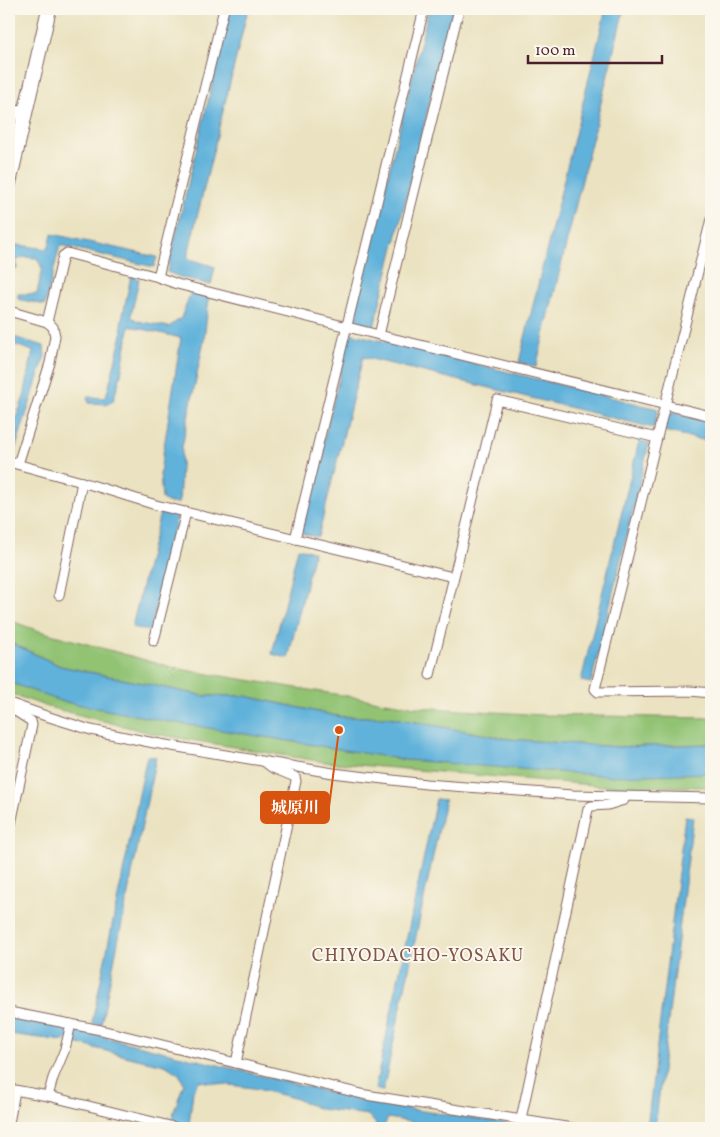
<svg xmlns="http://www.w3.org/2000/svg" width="720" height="1137" viewBox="0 0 720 1137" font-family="Vollkorn,'Noto Serif JP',serif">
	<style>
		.green { fill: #91c373; stroke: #6e714f }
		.water { fill: #60b2db; stroke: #556883 }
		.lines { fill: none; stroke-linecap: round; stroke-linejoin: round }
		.street-casing { stroke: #82635f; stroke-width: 11 }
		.secondary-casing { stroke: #82635f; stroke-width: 15 }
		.primary-casing { stroke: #82635f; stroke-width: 16 }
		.street { stroke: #fff; stroke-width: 9 }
		.secondary { stroke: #fff; stroke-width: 12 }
		.primary { stroke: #fff; stroke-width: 14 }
		.labels { text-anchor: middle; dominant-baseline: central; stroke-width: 4; stroke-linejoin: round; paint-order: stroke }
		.quarter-label { font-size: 18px; letter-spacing: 1px; fill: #82554c; stroke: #fbf7ec }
		.leader { fill: none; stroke: #d8530f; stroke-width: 2 }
		.callout-dot { fill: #d8530f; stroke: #fbf7ec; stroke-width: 2 }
		.callout { fill: #d8530f; stroke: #d8530f; stroke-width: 2 }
		.callout-label { font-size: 16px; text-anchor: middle; font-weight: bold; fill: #fff }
	</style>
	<rect width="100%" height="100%" fill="#fbf7ec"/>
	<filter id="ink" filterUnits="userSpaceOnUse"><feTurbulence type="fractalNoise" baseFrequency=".02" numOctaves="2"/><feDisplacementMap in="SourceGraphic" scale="10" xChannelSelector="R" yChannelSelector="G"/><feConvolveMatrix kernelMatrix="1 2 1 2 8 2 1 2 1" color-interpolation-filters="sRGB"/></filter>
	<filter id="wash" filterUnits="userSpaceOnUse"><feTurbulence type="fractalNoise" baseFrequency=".0096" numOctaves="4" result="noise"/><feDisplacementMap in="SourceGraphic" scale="20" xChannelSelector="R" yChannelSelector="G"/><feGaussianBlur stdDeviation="1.12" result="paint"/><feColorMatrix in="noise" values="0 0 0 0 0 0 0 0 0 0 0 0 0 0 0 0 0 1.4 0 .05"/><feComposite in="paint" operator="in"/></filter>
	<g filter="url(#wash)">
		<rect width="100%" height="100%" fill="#eae2c0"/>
		<!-- green -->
		<g class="green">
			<path d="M 9,620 L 36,630 L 178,669 L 416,707 L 542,715 L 711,718 L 711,744 L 618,747 L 509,739 L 388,717 L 341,717 L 245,696 L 204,696 L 60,666 L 9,642 Z"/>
			<path d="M 9,672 L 59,692 L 711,766 L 711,787 L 604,786 L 324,762 L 155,734 L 48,707 L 9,693 Z"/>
		</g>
		<!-- water -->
		<g class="water">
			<path d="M 230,9 L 248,9 L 187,258 L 215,267 L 211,285 L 180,277 L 167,272 Z"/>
			<path d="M 429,9 L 453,9 L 374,327 L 352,322 Z"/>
			<path d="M 606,9 L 624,9 L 536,367 L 519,362 Z"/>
			<path d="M 52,234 L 157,257 L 154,267 L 60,245 L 45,305 L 18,299 L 18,294 L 37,294 L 42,268 L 37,258 L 23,257 L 16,261 L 17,269 L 9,268 L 9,244 L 48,249 Z"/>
			<path d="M 131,276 L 135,277 L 139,279 L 131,316 L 137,321 L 169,327 L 181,318 L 191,292 L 209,297 L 204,340 L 182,447 L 179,503 L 170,503 L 162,499 L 160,473 L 181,338 L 130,326 L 128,333 L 121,375 L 113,401 L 108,404 L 89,403 L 87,397 L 105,398 L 108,390 L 122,334 L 121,324 Z"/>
			<path d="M 350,333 L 658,409 L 654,428 L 363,357 L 318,537 L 301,533 Z"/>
			<path d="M 9,335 C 20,340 32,342 44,346 L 45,356 L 11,462 L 12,471 L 9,483 L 9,459 L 15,421 L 24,397 L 33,351 L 9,343 Z"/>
			<path d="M 668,412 L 711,422 L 711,442 L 664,431 Z"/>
			<path d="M 639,441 L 649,443 L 591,683 L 581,681 Z"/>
			<path d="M 160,513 L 169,514 L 177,517 L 150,631 L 132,627 Z"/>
			<path d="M 298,548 L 314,552 L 288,658 L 272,654 Z"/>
			<path d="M 9,642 L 60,666 L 204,696 L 245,696 L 341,717 L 388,717 L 509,739 L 618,747 L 711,744 L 711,773 L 609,776 L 406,760 L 165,721 L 60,701 L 9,682 Z"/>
			<path d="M 147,756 L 156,757 L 101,1025 L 92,1023 Z"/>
			<path d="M 436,799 L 445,800 L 383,1091 L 375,1089 Z"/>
			<path d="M 685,816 L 693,817 L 655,1128 L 647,1128 Z"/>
			<path d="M 9,1018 L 64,1028 L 66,1032 L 73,1033 L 76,1030 L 376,1104 L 516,1125 L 515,1128 L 465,1128 L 435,1126 L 388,1118 L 383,1128 L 375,1128 L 376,1124 L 368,1115 L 320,1109 L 294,1098 L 253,1088 L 199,1081 L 193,1091 L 189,1125 L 186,1126 L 186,1128 L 174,1128 L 175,1124 L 171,1120 L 184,1083 L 179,1074 L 165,1065 L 137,1059 L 71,1042 L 72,1036 L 64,1041 L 9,1034 Z"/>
		</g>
	</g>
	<g filter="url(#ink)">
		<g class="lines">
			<!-- street casing -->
			<g class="street-casing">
				<g id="street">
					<path d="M 711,219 L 595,689 L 598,692 L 690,691 L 711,693"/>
					<path d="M 158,277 L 224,9"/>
					<path d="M 9,311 L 47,322"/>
					<path d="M 379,335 L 459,9"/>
					<path d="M 9,462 L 82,482 L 156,505 L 453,577"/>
					<path d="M 18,464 L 50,363 L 55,336 L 53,327 L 47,322 L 63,256 L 67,253 L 158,277 L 177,284 L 379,335 L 711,416"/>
					<path d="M 295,539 L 424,9"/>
					<path d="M 59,595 L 82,482"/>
					<path d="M 154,641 L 186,512"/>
					<path d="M 430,675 L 497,400 L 657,438"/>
					<path d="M 9,703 L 46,716 L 91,730 L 154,743 L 333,773 L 426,784 L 573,795 L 711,798"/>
					<path d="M 9,707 L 31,721 L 32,725 L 9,833"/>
					<path d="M 9,1012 L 101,1030 L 366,1095 L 572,1128"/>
					<path d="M 236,1063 L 296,781 L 295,777 L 273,768 L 266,763"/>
					<path d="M 9,1089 L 48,1096 L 178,1128"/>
					<path d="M 48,1096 L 53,1078 L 65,1049 L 71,1024"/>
					<path d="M 9,1123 L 15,1091"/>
					<path d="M 519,1128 L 588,809 L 591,806 L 608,805 L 624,800"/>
				</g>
			</g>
			<!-- secondary casing -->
			<g class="secondary-casing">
				<path id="secondary" d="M 9,111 L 25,113"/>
			</g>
			<!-- primary casing -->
			<g class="primary-casing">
				<path id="primary" d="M 9,183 L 49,9"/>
			</g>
			<!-- street -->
			<use href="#street" class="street"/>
			<!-- secondary -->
			<use href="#secondary" class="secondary"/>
			<!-- primary -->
			<use href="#primary" class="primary"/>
		</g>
	</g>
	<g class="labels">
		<!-- quarter labels -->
		<g class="quarter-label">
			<text x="418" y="956">CHIYODACHO-YOSAKU</text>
		</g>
	</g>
	<!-- callouts -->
	<path class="leader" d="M339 730L329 807"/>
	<circle class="callout-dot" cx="339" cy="730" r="5"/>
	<rect class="callout" x="261" y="792" width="68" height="31" rx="5"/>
	<g class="callout-label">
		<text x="295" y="813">城原川</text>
	</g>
	<!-- margin -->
	<rect width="720" height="1137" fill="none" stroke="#fbf7ec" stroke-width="30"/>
	<!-- scale -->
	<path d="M528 55v8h134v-8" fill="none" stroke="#4a1f2b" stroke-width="2.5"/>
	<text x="535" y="55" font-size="15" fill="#4a1f2b" stroke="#fbf7ec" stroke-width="4" paint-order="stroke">100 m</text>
</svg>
